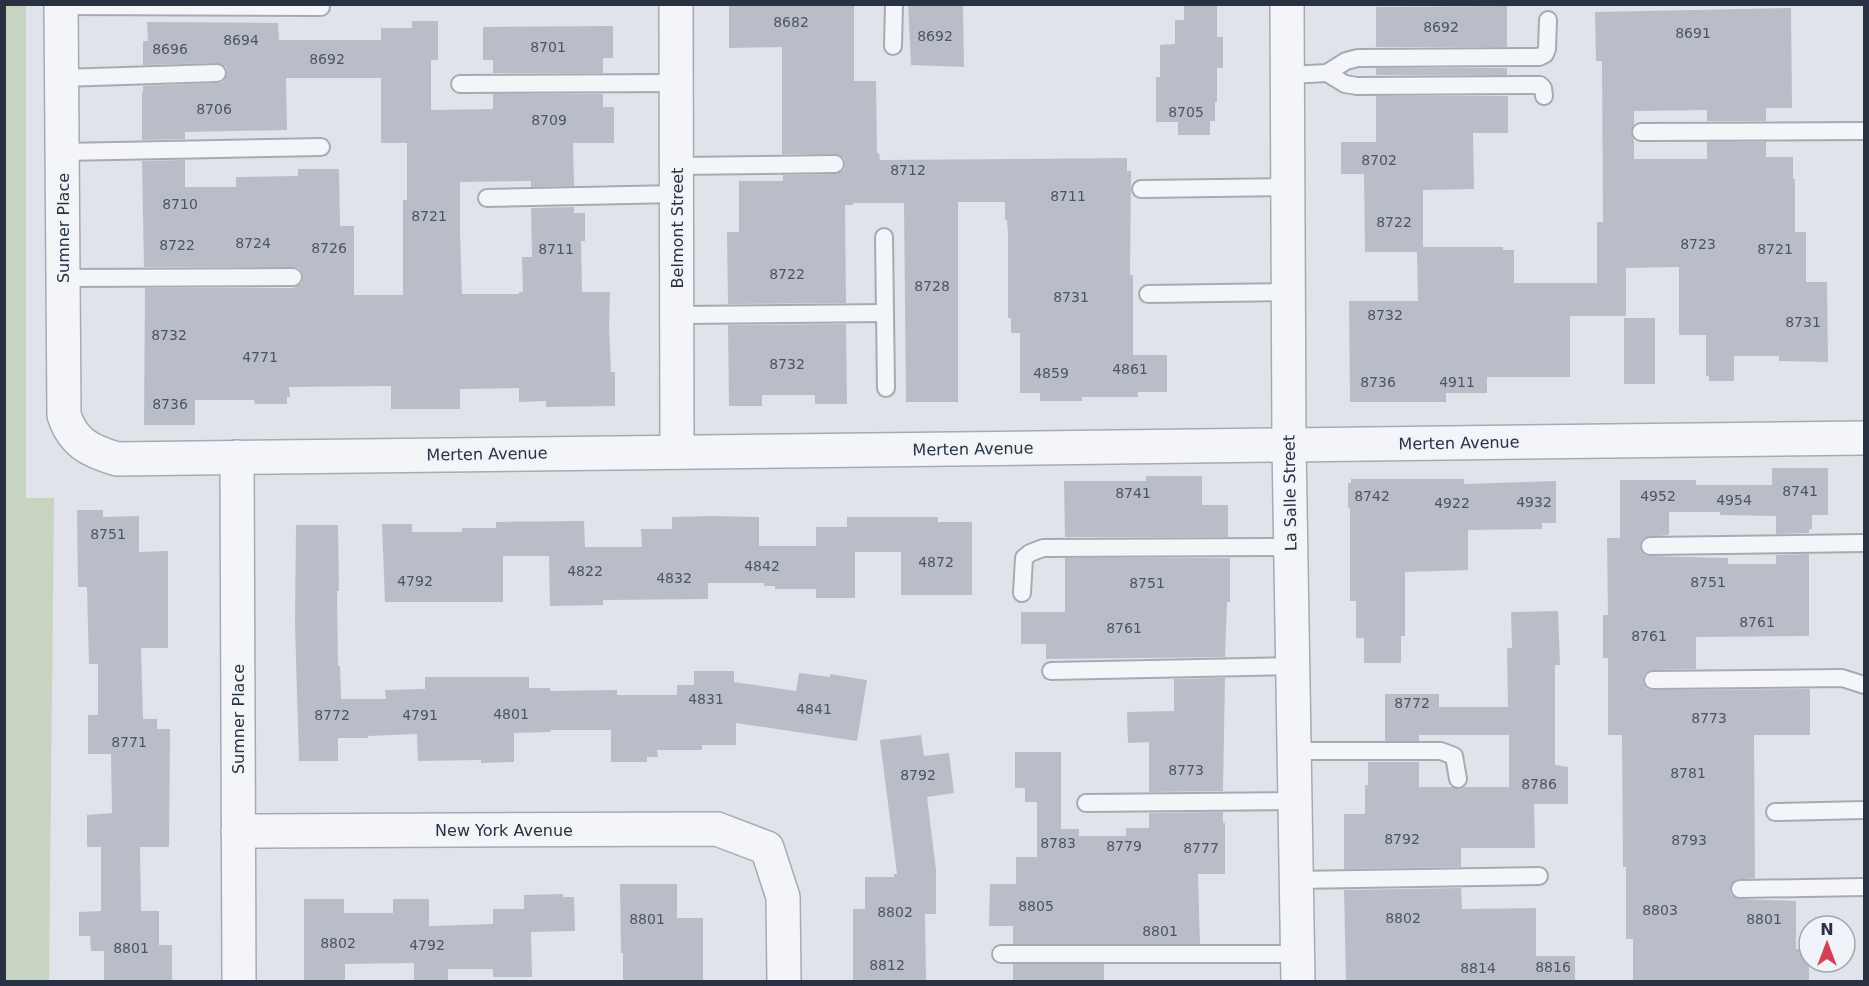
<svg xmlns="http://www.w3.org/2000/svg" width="1869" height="986" viewBox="0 0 1869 986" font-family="'DejaVu Sans',sans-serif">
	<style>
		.green { fill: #c6d4c1 }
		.building { fill: #b8bdc7 }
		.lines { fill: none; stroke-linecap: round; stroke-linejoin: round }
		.service-casing { stroke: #a5abb4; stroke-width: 20 }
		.minor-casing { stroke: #a5abb4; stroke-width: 36 }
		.service { stroke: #f3f5f8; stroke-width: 16 }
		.minor { stroke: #f3f5f8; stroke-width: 33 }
		.labels { text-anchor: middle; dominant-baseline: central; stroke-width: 4.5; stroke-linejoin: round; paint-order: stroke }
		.number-label { font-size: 14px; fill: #4c5563 }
		.street-label { font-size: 16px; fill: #283242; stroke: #f0f3f7 }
	</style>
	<rect width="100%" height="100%" fill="#e0e4ea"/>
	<!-- green -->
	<path class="green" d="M 26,4 L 26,498 L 54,498 L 49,982 L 4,981 L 4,5 Z"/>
	<!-- building -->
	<g class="building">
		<path d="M 729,4 L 854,4 L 854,81 L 876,81 L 877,153 L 879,153 L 880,160 L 1127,158 L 1127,171 L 1131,171 L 1130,275 L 1133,275 L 1133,355 L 1167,355 L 1167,392 L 1138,392 L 1138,397 L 1082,397 L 1082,401 L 1040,401 L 1040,393 L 1020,393 L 1020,333 L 1011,333 L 1011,318 L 1008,318 L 1008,234 L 1007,220 L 1005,220 L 1005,202 L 958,202 L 958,402 L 906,402 L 904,203 L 853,203 L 853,205 L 845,205 L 846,303 L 728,304 L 727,232 L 739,232 L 739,181 L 783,181 L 783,175 L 836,174 L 844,170 L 845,164 L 844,158 L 835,154 L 782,154 L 782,47 L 729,48 Z"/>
		<path d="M 908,4 L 959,4 L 959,6 L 963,6 L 964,67 L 911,65 Z"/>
		<path d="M 1184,4 L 1217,4 L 1217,37 L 1223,37 L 1223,68 L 1217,68 L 1217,102 L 1215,102 L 1215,121 L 1210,121 L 1210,135 L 1178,135 L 1178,122 L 1156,122 L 1156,77 L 1160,77 L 1160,45 L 1175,44 L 1175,20 L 1184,20 Z"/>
		<path d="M 1507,6 L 1507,47 L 1376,47 L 1376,7 Z"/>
		<path d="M 1791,8 L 1792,108 L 1766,108 L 1766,121 L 1707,121 L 1707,110 L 1634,111 L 1634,125 L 1631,133 L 1634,140 L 1634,159 L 1707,159 L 1707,142 L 1766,142 L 1766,157 L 1793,157 L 1793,179 L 1795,179 L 1795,232 L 1806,232 L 1806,282 L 1827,282 L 1828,362 L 1779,361 L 1779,356 L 1734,356 L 1734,381 L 1709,381 L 1709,376 L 1706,376 L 1706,335 L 1679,335 L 1679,267 L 1626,268 L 1626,316 L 1570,316 L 1570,377 L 1487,377 L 1487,393 L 1446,393 L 1446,402 L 1350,402 L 1349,301 L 1418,301 L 1417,252 L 1365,252 L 1364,174 L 1341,174 L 1341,142 L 1376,142 L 1376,96 L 1508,96 L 1508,133 L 1473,133 L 1474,189 L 1423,190 L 1423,247 L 1503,247 L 1503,250 L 1514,250 L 1514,283 L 1597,283 L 1597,222 L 1603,222 L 1602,61 L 1596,61 L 1595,12 Z"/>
		<path d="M 412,21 L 438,21 L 438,60 L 431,60 L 431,110 L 493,109 L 493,94 L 603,94 L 603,107 L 614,107 L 614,143 L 573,143 L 574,186 L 531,187 L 531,181 L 460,182 L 460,233 L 462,294 L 519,294 L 519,292 L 523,292 L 522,257 L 532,257 L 531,208 L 574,207 L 574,213 L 585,213 L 585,241 L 581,241 L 582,292 L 610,292 L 609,327 L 611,372 L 615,372 L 615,406 L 546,407 L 546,401 L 519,402 L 519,388 L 460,389 L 460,409 L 391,409 L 391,386 L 289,387 L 290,397 L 287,397 L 287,404 L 255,404 L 254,400 L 195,400 L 195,425 L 144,425 L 145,288 L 293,288 L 302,283 L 303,276 L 299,268 L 293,267 L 144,267 L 142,161 L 185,160 L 185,187 L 236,187 L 236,177 L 298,176 L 298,169 L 339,169 L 340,226 L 354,226 L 354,295 L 403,295 L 403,200 L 407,200 L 407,143 L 381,143 L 381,78 L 286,78 L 287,130 L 185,132 L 185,139 L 142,140 L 142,92 L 143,92 L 143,86 L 217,83 L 223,82 L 227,73 L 226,67 L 217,63 L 143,65 L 143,41 L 148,41 L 147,22 L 278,23 L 279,40 L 381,40 L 381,28 L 412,28 Z"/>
		<path d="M 613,26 L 613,58 L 603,58 L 603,73 L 493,73 L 493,60 L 483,60 L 483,27 Z"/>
		<rect x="1376" y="68" width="131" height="7"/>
		<rect x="1624" y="318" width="31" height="66"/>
		<path d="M 846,324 L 847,404 L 815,404 L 815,395 L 762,395 L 762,406 L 729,406 L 728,325 Z"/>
		<path d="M 1772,468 L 1828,468 L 1828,515 L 1812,515 L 1812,529 L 1809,529 L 1809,533 L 1776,534 L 1776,516 L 1720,515 L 1720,512 L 1669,512 L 1669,535 L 1645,537 L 1641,541 L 1640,547 L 1644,555 L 1650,556 L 1728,558 L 1728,564 L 1776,564 L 1776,555 L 1809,554 L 1809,636 L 1696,637 L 1696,669 L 1652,670 L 1644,674 L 1643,681 L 1647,689 L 1653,690 L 1810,689 L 1810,735 L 1754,735 L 1755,878 L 1735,880 L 1730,889 L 1731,895 L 1740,899 L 1796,901 L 1796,949 L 1809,949 L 1809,981 L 1633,981 L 1633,939 L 1626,939 L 1626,867 L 1623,867 L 1622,735 L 1608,735 L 1608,658 L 1603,658 L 1603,615 L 1608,615 L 1607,538 L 1620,538 L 1620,480 L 1696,480 L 1696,485 L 1772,485 Z"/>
		<path d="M 1146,476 L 1202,476 L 1202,505 L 1228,505 L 1228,537 L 1065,537 L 1064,481 L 1146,481 Z"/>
		<path d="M 1351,479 L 1464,479 L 1464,484 L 1556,481 L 1556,523 L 1542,523 L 1542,529 L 1468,530 L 1468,570 L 1405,572 L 1405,636 L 1401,636 L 1401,663 L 1364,663 L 1364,638 L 1356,638 L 1356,601 L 1350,601 L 1350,508 L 1348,508 L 1348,483 L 1351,483 Z"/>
		<path d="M 77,510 L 103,510 L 103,517 L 139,516 L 139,552 L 168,551 L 168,648 L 141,648 L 143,719 L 157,719 L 157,729 L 170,729 L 169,847 L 140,847 L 141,911 L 159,911 L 159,945 L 172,945 L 172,981 L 104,981 L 104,951 L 91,951 L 90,936 L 79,936 L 79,912 L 101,911 L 101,847 L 87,847 L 87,815 L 112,813 L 111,754 L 88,754 L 88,715 L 98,715 L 98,664 L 89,664 L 87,587 L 78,587 Z"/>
		<path d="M 711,516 L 759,517 L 759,546 L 816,546 L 816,527 L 847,527 L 847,517 L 938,517 L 938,522 L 972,522 L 972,595 L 901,595 L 901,552 L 855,552 L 855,598 L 816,598 L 816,589 L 775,589 L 775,586 L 764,586 L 764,583 L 708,583 L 708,599 L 603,600 L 603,605 L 550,606 L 549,556 L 503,556 L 503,602 L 385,602 L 382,524 L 412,524 L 412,532 L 462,532 L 462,528 L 496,528 L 496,522 L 584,521 L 585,547 L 642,547 L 641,529 L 672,529 L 672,517 Z"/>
		<path d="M 296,525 L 338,525 L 339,591 L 337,591 L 338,666 L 340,666 L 341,699 L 386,699 L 385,690 L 425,689 L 425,677 L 529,677 L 529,688 L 550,688 L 550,691 L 617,690 L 617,695 L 677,695 L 677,685 L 694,685 L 694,671 L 734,671 L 734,682 L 796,691 L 799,673 L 830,677 L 830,674 L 867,680 L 857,741 L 736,723 L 736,745 L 702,745 L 702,750 L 657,750 L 658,757 L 647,757 L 647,762 L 611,762 L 611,730 L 550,730 L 551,732 L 514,733 L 514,762 L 481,763 L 481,760 L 418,761 L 417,734 L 368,736 L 368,738 L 338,738 L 338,761 L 299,761 L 295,622 Z"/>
		<path d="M 1065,558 L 1230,558 L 1230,602 L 1227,602 L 1225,657 L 1046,659 L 1046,644 L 1021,644 L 1021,612 L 1065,612 Z"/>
		<path d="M 1558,611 L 1560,665 L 1555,665 L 1555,765 L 1568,767 L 1568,804 L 1534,804 L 1535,848 L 1461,848 L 1461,867 L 1344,869 L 1344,814 L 1365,814 L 1365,785 L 1368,785 L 1368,762 L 1419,762 L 1419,787 L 1452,787 L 1459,789 L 1464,787 L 1509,787 L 1509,735 L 1419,735 L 1419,741 L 1385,741 L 1385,694 L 1439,694 L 1439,707 L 1508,707 L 1507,648 L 1512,648 L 1511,612 Z"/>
		<path d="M 1225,678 L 1223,791 L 1149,792 L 1149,742 L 1128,743 L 1127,712 L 1174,711 L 1174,679 Z"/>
		<path d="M 921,735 L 924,756 L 949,753 L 954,793 L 927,797 L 936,870 L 936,914 L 925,914 L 926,981 L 853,981 L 853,909 L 865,909 L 865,877 L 894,877 L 894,874 L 897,874 L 880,740 Z"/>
		<path d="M 1015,752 L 1061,752 L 1061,829 L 1079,829 L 1079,836 L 1126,836 L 1126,828 L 1149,828 L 1149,813 L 1223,812 L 1223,823 L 1225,823 L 1225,874 L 1198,874 L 1200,944 L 1013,944 L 1013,926 L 989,926 L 990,884 L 1016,884 L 1016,857 L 1037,857 L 1037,802 L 1025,802 L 1025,788 L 1015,788 Z"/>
		<path d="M 620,884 L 677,884 L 677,918 L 703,918 L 703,981 L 623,981 L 623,953 L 621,953 Z"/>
		<path d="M 1461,888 L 1462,909 L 1536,908 L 1536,956 L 1575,956 L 1575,981 L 1346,981 L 1344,890 Z"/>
		<path d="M 563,894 L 563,897 L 574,897 L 575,931 L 531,932 L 532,977 L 493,977 L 493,969 L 448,969 L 448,981 L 414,981 L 414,963 L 345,964 L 345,981 L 304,981 L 304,899 L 344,899 L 344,913 L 393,913 L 393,899 L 429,899 L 429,926 L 493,924 L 493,909 L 524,909 L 524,895 Z"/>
		<rect x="1013" y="964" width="91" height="17"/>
	</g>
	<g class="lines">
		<!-- service casing -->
		<g class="service-casing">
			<g id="service">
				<path d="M 61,6 L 321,7"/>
				<path d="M 893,46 L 894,4"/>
				<path d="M 1327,73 L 1345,84 L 1357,86 L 1540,85 L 1543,88 L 1544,96"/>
				<path d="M 1288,75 L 1327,73 L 1346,61 L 1358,58 L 1539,57 L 1545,54 L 1547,49 L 1548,20"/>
				<path d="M 62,78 L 217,73"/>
				<path d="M 460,84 L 676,83"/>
				<path d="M 1641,132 L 1864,131"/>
				<path d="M 62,152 L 321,147"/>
				<path d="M 677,166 L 835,164"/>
				<path d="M 1141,189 L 1288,187"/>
				<path d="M 487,198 L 676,194"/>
				<path d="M 884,237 L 886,388"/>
				<path d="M 63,278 L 293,277"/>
				<path d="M 1148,294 L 1288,292"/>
				<path d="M 677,315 L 885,313"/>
				<path d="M 1650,546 L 1864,543"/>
				<path d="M 1022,593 L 1024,558 L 1030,553 L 1043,548 L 1291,547"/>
				<path d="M 1051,671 L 1293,666"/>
				<path d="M 1653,680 L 1842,678 L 1864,685"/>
				<path d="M 1294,751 L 1441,751 L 1454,756 L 1458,779"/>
				<path d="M 1086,803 L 1295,801"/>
				<path d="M 1775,812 L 1864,810"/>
				<path d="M 1296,880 L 1539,876"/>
				<path d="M 1740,889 L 1864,887"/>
				<path d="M 1001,954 L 1298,954"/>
			</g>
		</g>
		<!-- minor casing -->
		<g class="minor-casing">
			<g id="minor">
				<path d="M 61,4 L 64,415 C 73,443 90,451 117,459 L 1864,438"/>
				<path d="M 676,4 L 677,452"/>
				<path d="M 1287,4 L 1289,445 L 1298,982"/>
				<path d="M 237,457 L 239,982"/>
				<path d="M 238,831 L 717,829 L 767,848 L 783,897 L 784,982"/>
			</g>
		</g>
		<!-- service -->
		<use href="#service" class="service"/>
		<!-- minor -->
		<use href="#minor" class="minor"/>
	</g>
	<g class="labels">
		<!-- number labels -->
		<g class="number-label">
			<text x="791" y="22">8682</text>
			<text x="1441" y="27">8692</text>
			<text x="1693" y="33">8691</text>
			<text x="935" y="36">8692</text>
			<text x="241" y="40">8694</text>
			<text x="548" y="47">8701</text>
			<text x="170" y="49">8696</text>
			<text x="327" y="59">8692</text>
			<text x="214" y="109">8706</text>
			<text x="1186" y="112">8705</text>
			<text x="549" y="120">8709</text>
			<text x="1379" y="160">8702</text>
			<text x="908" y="170">8712</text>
			<text x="1068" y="196">8711</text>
			<text x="180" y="204">8710</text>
			<text x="429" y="216">8721</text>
			<text x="1394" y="222">8722</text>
			<text x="253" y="243">8724</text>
			<text x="1698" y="244">8723</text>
			<text x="177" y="245">8722</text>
			<text x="329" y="248">8726</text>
			<text x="556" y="249">8711</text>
			<text x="1775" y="249">8721</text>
			<text x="787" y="274">8722</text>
			<text x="932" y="286">8728</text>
			<text x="1071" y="297">8731</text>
			<text x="1385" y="315">8732</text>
			<text x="1803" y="322">8731</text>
			<text x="169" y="335">8732</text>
			<text x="260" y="357">4771</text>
			<text x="787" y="364">8732</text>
			<text x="1130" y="369">4861</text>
			<text x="1051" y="373">4859</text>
			<text x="1378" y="382">8736</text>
			<text x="1457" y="382">4911</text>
			<text x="170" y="404">8736</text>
			<text x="1800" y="491">8741</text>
			<text x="1133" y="493">8741</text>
			<text x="1372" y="496">8742</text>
			<text x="1658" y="496">4952</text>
			<text x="1734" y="500">4954</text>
			<text x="1534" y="502">4932</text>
			<text x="1452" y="503">4922</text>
			<text x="108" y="534">8751</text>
			<text x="936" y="562">4872</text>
			<text x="762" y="566">4842</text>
			<text x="585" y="571">4822</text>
			<text x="674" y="578">4832</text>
			<text x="415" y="581">4792</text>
			<text x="1708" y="582">8751</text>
			<text x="1147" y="583">8751</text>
			<text x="1757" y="622">8761</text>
			<text x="1124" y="628">8761</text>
			<text x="1649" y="636">8761</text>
			<text x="706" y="699">4831</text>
			<text x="1412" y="703">8772</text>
			<text x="814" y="709">4841</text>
			<text x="511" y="714">4801</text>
			<text x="332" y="715">8772</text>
			<text x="420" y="715">4791</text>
			<text x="1709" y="718">8773</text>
			<text x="129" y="742">8771</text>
			<text x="1186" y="770">8773</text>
			<text x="1688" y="773">8781</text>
			<text x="918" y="775">8792</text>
			<text x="1539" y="784">8786</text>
			<text x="1402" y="839">8792</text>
			<text x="1689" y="840">8793</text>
			<text x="1058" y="843">8783</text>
			<text x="1124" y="846">8779</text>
			<text x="1201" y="848">8777</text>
			<text x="1036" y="906">8805</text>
			<text x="1660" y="910">8803</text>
			<text x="895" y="912">8802</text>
			<text x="1403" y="918">8802</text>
			<text x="647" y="919">8801</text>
			<text x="1764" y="919">8801</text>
			<text x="1160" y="931">8801</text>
			<text x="338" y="943">8802</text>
			<text x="427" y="945">4792</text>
			<text x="131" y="948">8801</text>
			<text x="887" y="965">8812</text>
			<text x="1553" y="967">8816</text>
			<text x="1478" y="968">8814</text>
		</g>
		<!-- street labels -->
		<g class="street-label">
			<text transform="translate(63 228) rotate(-90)">Sumner Place</text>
			<text transform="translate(677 228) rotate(-90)">Belmont Street</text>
			<text transform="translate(1459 443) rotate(-1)">Merten Avenue</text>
			<text transform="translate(973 449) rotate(-1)">Merten Avenue</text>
			<text transform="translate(487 454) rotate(-1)">Merten Avenue</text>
			<text transform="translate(1290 493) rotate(-91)">La Salle Street</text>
			<text transform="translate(238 719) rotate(-90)">Sumner Place</text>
			<text x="504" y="830">New York Avenue</text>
		</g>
	</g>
	<!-- border -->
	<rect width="1869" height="986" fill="none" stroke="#283242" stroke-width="12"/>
	<!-- north arrow -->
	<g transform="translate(1827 944)"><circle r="28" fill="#f0f3f7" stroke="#a0a6af" stroke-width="1.5"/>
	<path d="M0-4.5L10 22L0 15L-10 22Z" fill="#d24257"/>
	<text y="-9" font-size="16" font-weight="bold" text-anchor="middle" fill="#283242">N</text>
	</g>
</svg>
